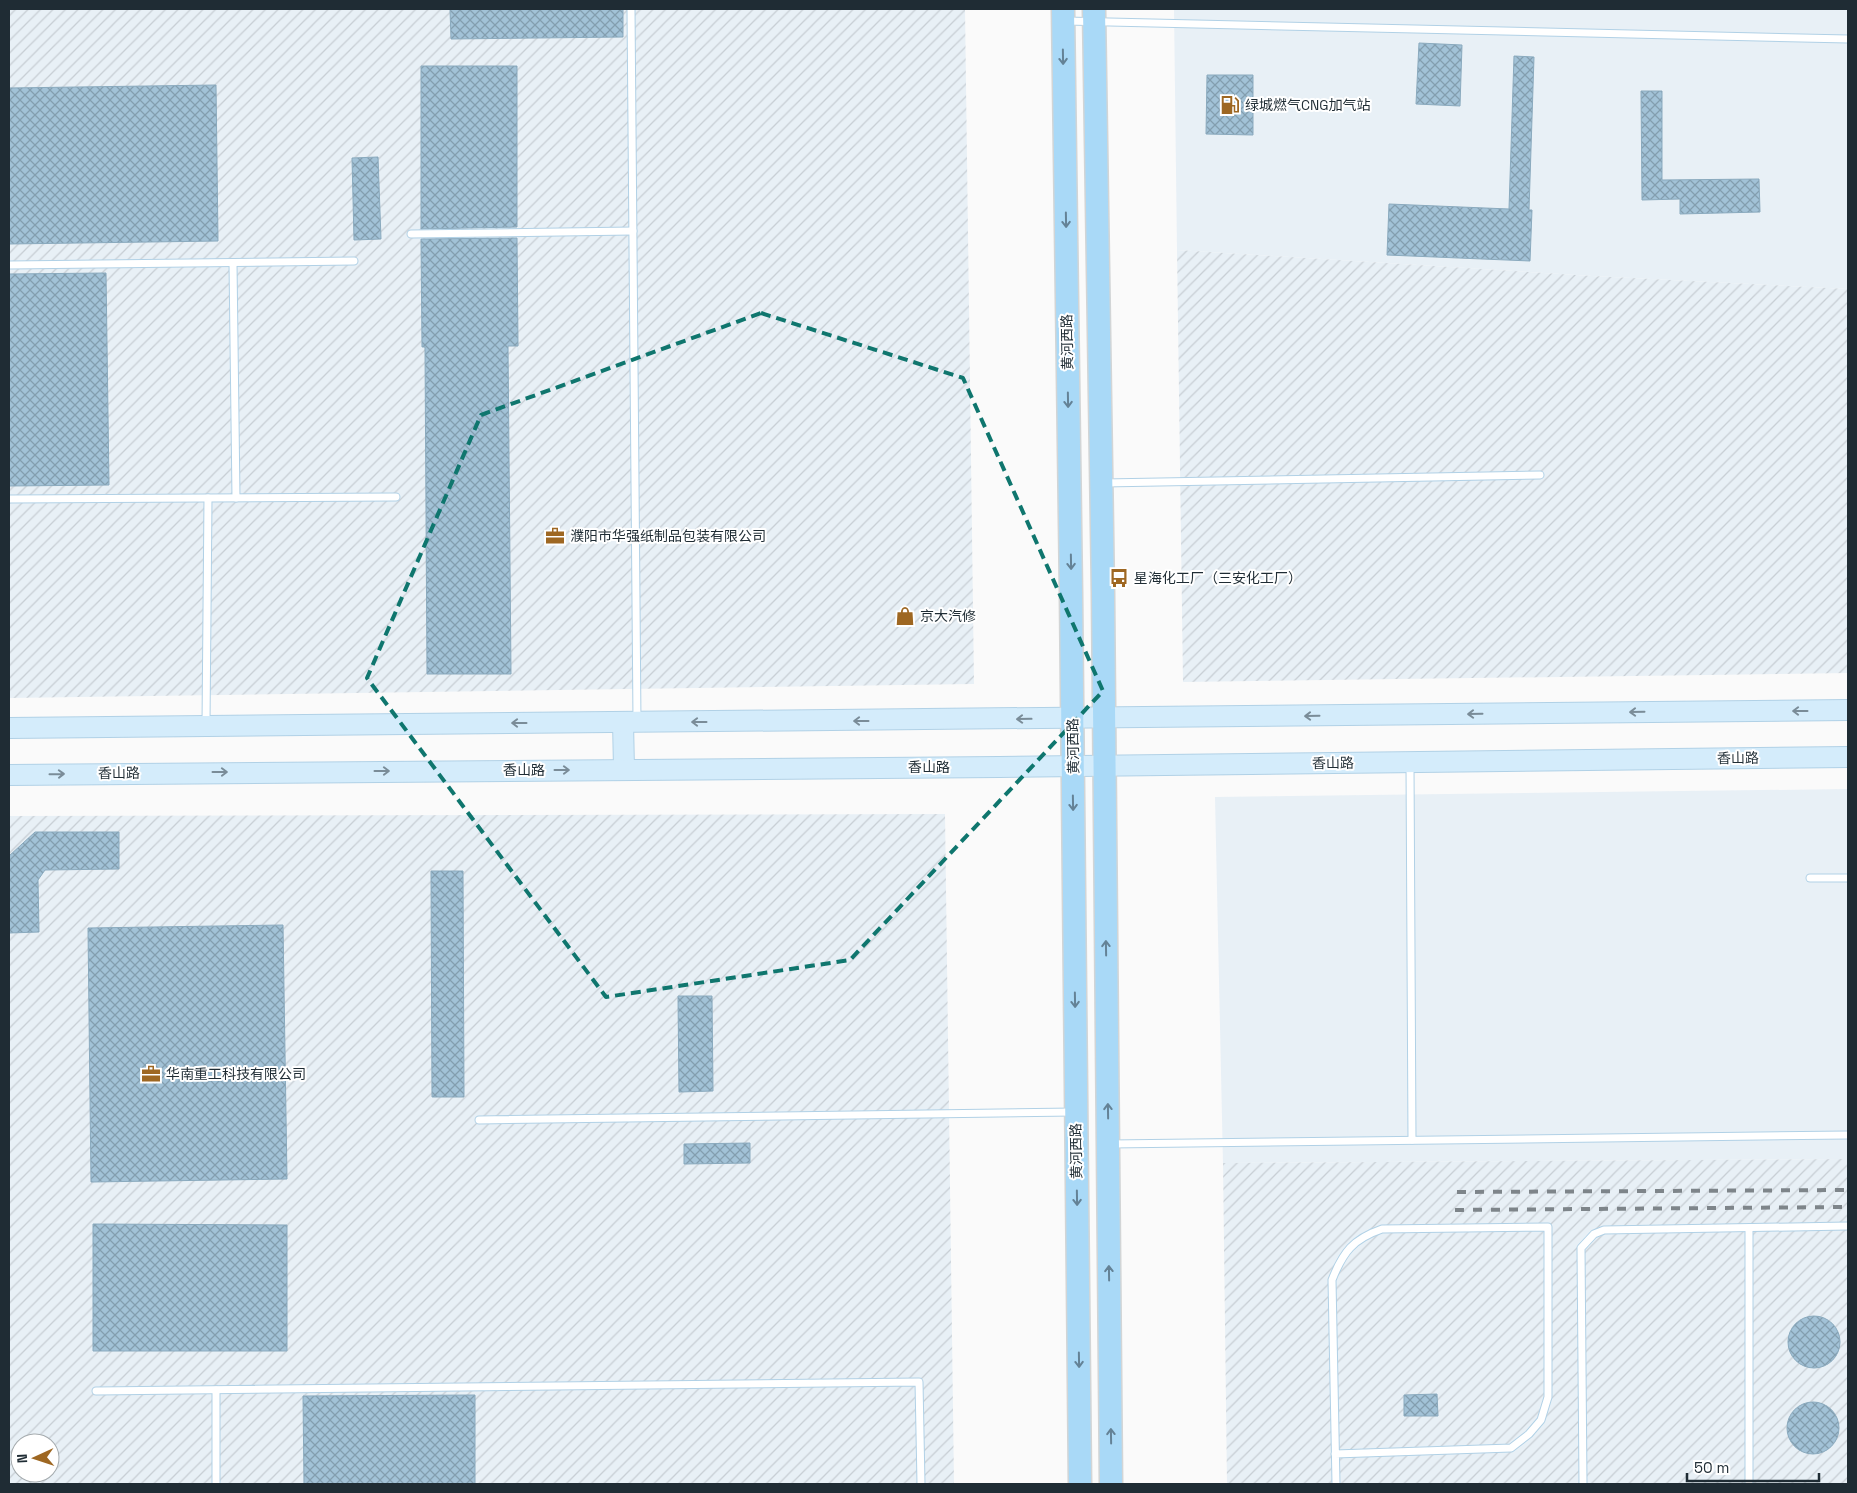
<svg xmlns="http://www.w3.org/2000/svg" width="1857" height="1493" viewBox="0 0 1857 1493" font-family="'Space Grotesk','Noto Sans SC',sans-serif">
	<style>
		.built { fill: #e8f0f6 }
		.industrial { fill: url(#industrial-furrows); fill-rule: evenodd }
		.building { fill: url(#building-cross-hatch); stroke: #8aaabe }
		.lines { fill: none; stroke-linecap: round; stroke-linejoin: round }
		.lane-casing { stroke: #b1d1e6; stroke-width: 9 }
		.secondary-casing { stroke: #b1d1e6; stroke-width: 22 }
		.primary-casing { stroke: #d2d5d6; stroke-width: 25 }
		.lane { stroke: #fff; stroke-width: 7 }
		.secondary { stroke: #d4ecfb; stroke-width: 20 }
		.primary { stroke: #a9d9f7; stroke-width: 22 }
		.rail { stroke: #7e858a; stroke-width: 4; stroke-dasharray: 9 9; stroke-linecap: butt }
		.oneway { stroke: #648296 }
		.oneway2 { stroke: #7a8c98 }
		.marked { fill: none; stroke: #0f766e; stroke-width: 4; stroke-dasharray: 10 6; stroke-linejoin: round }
		.labels { text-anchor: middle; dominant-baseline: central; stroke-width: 4; stroke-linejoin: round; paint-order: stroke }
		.poi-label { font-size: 14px; fill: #1f2c34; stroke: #fff; text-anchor: start }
		.street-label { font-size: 14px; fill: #1f2c34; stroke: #fff }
	</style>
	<defs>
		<pattern id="industrial-furrows" width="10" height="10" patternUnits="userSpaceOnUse" patternTransform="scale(1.25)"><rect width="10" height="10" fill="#e8f0f6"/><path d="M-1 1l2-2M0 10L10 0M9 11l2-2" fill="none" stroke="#c7ced4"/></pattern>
		<pattern id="building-cross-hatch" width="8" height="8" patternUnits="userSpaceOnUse" patternTransform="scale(1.25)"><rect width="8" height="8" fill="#a2c2d7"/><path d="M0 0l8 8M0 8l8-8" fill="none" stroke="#839eaf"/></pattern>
	</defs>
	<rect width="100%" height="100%" fill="#fafafa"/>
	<!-- built -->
	<g class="built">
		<path d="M 1174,9 L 1848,9 L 1848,289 L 1592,276 L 1177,250 Z"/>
		<path d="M 1848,789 L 1848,1159 L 1223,1163 L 1215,797 Z"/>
	</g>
	<!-- industrial -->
	<g class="industrial">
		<path d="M 9,9 L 965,9 L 974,684 L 9,698 Z"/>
		<path d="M 1177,250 L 1592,276 L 1848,289 L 1848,673 L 1183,682 Z"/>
		<path d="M 945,814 L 954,1484 L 9,1484 L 9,816 ZM 20,1443 L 50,1443 L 50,1473 L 20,1473 Z"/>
		<path d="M 1848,1159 L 1848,1484 L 1227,1484 L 1223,1163 Z"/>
	</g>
	<!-- building -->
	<g class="building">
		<path d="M 450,9 L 623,9 L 623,37 L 451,39 Z"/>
		<path d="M 1419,43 L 1462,45 L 1460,106 L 1416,104 Z"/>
		<path d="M 1514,56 L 1534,57 L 1529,210 L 1532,210 L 1530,261 L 1387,255 L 1389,204 L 1509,209 Z"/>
		<path d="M 421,66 L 517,66 L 517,227 L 421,229 Z"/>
		<path d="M 1207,75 L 1253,75 L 1253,135 L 1206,134 Z"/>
		<path d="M 216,85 L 218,241 L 9,244 L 9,88 Z"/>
		<path d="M 1641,91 L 1662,91 L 1662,180 L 1759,179 L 1760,212 L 1680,214 L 1680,199 L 1642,200 Z"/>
		<path d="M 378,157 L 381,239 L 354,240 L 352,158 Z"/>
		<path d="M 517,238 L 518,346 L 508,346 L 511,674 L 427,674 L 425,347 L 422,347 L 421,239 Z"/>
		<path d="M 106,273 L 109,485 L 9,486 L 9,274 Z"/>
		<path d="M 35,832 L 119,832 L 119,869 L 45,870 L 38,880 L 39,932 L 9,933 L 9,856 Z"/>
		<path d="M 431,871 L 463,871 L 464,1097 L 432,1097 Z"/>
		<path d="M 283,925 L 287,1179 L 91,1182 L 88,928 Z"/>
		<path d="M 678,996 L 712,996 L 713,1091 L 679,1092 Z"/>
		<path d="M 750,1143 L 750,1163 L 684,1164 L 684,1144 Z"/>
		<path d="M 93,1224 L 287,1225 L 287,1351 L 93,1351 Z"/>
		<circle cx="1814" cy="1342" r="26"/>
		<path d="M 1437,1394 L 1438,1416 L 1404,1416 L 1404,1395 Z"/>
		<path d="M 475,1395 L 475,1484 L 304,1484 L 303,1396 Z"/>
		<circle cx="1813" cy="1428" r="26"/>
	</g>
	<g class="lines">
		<!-- lane casing -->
		<g class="lane-casing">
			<g id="lane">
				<path d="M 631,9 L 637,721"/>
				<path d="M 1066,21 L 1848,39"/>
				<path d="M 411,234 L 633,231"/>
				<path d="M 233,263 L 236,498"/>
				<path d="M 9,265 L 354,261"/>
				<path d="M 1104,483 L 1540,475"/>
				<path d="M 9,499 L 396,497"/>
				<path d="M 206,725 L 208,498"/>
				<path d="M 1410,765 L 1412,1140"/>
				<path d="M 1810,878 L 1848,878"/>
				<path d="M 479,1120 L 1074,1112"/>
				<path d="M 1111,1144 L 1848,1135"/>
				<path d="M 1749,1228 L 1749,1484"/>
				<path d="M 96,1391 L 919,1382 L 921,1484"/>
				<path d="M 1335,1454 L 1511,1448 L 1529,1434 L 1541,1420 L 1548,1397 L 1548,1227 L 1382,1229 C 1353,1239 1343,1252 1332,1280 L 1336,1484"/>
				<path d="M 216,1484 L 216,1390"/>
				<path d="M 1583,1484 L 1581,1248 L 1594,1234 L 1604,1230 L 1848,1226"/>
			</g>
		</g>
		<!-- secondary casing -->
		<g class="secondary-casing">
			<g id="secondary">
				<path d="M 623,722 L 624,769"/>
				<path d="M 9,728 L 1848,710"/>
				<path d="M 9,775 L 999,767 L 1848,757"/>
			</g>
		</g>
		<!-- primary casing -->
		<g class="primary-casing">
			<g id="primary">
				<path d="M 1063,9 L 1071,594 L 1080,1484"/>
				<path d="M 1094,9 L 1103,594 L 1111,1484"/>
			</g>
		</g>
		<!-- lane -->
		<use href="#lane" class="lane"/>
		<!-- secondary -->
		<use href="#secondary" class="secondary"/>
		<!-- primary -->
		<use href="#primary" class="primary"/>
		<!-- rail -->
		<g class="rail">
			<path d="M 1457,1192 L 1848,1190"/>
			<path d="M 1455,1210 L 1848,1207"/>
		</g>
	</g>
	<!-- one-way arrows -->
	<defs><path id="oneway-shaft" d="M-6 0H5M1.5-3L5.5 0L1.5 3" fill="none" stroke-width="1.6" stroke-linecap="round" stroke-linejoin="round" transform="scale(1.25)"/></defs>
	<g class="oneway">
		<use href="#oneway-shaft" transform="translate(1063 57) rotate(89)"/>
		<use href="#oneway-shaft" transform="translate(1066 220) rotate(89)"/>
		<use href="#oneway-shaft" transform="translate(1068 400) rotate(89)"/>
		<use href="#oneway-shaft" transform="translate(1071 562) rotate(89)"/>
		<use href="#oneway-shaft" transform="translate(1073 803) rotate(89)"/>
		<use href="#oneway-shaft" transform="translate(1106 948) rotate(-91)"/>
		<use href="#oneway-shaft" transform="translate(1075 1000) rotate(89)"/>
		<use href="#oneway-shaft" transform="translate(1108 1111) rotate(-91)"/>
		<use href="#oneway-shaft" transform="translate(1077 1198) rotate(89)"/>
		<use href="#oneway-shaft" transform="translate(1109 1273) rotate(-91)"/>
		<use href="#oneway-shaft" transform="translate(1079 1360) rotate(89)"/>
		<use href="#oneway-shaft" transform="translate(1111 1436) rotate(-91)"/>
	</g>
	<g class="oneway2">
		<use href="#oneway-shaft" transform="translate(1800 711) rotate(180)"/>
		<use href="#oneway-shaft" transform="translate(1637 712) rotate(179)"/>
		<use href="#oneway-shaft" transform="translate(1475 714) rotate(179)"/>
		<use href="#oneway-shaft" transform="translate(1312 716) rotate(179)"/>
		<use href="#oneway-shaft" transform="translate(1024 719) rotate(179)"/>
		<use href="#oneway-shaft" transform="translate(861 721) rotate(180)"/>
		<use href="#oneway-shaft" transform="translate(699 722) rotate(180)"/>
		<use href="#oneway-shaft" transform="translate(519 723) rotate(180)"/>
		<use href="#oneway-shaft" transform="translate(562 770)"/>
		<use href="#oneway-shaft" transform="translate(382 771)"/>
		<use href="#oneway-shaft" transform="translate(220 772)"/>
		<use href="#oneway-shaft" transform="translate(57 774) rotate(-1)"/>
	</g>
	<!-- marked area -->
	<path class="marked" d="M 761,313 L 963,378 L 1103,691 L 850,960 L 606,997 L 367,678 L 481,415 Z"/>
	<!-- icons -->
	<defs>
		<g id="fuel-bare" transform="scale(1.5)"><path d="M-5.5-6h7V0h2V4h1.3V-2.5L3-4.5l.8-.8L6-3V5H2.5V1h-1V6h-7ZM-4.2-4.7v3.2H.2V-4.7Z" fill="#9e6722" stroke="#fff" stroke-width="2.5" paint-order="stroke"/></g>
		<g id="office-bare" transform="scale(1.5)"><path d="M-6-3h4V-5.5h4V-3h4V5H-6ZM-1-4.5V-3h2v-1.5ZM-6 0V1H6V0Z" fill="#9e6722" stroke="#fff" stroke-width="2.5" paint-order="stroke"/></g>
		<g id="bus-bare" transform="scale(1.5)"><path d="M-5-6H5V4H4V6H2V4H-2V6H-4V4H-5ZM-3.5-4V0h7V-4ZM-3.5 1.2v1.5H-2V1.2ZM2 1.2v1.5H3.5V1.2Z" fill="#9e6722" stroke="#fff" stroke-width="2.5" paint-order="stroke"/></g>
		<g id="shop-bare" transform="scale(1.5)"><path d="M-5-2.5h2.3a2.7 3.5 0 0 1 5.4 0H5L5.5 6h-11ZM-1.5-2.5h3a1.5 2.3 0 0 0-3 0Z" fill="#9e6722" stroke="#fff" stroke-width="2.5" paint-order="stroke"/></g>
	</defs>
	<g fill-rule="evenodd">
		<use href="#fuel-bare" x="1230" y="105"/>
		<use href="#office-bare" x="555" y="536"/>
		<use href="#bus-bare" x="1119" y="578"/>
		<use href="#shop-bare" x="905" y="616"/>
		<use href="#office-bare" x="151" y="1074"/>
	</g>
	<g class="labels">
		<!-- poi labels -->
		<g class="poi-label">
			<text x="1245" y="105">绿城燃气CNG加气站</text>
			<text x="570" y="536">濮阳市华强纸制品包装有限公司</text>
			<text x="1134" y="578">星海化工厂（三安化工厂）</text>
			<text x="920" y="616">京大汽修</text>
			<text x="166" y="1074">华南重工科技有限公司</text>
		</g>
		<!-- street labels -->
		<g class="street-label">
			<text transform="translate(1067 342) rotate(-91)">黄河西路</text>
			<text transform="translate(1073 746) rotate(-91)">黄河西路</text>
			<text transform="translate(1738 758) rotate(-1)">香山路</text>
			<text transform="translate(1333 763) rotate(-1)">香山路</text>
			<text x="929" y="767">香山路</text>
			<text x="524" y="770">香山路</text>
			<text transform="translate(119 773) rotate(-1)">香山路</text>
			<text transform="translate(1076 1151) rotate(-91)">黄河西路</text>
		</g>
	</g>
	<!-- border -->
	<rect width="1857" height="1493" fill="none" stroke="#1f2c34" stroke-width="20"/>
	<!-- north arrow -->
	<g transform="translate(35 1458) rotate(267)"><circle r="24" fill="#ffffff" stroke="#a5abae"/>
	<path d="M0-4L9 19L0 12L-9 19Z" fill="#9e6722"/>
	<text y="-8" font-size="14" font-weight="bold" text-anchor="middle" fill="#1f2c34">N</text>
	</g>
	<!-- scale -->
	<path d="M1687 1473v8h132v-8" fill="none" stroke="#1f2c34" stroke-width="2.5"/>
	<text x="1694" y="1473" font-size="15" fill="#1f2c34" stroke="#ffffff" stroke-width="4" paint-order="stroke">50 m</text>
</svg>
